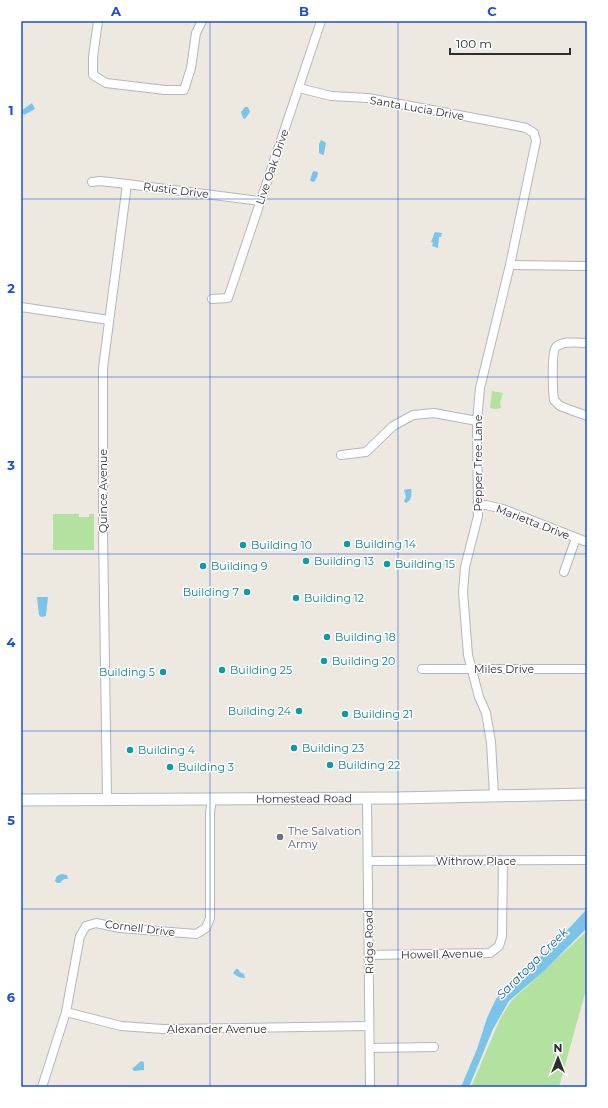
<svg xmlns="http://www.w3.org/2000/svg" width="608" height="1108" viewBox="0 0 608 1108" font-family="Montserrat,sans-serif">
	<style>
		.green { fill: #b2e1a0 }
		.water { fill: #7ac4e9 }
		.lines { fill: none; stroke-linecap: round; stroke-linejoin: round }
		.minor-casing { stroke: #b4b6bf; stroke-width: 10 }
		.secondary-casing { stroke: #b4b6bf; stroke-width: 13 }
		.minor { stroke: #fff; stroke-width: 8 }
		.secondary { stroke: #fff; stroke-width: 11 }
		.grid { fill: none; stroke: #1d4ed8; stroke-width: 1; stroke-opacity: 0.55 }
		.culture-dot { fill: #0f9aa8; stroke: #fff; stroke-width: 1.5 }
		.worship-dot { fill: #6b7280; stroke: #fff; stroke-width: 1.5 }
		.labels { text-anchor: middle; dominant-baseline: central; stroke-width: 3; stroke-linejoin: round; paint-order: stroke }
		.street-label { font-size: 11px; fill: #2d2d2d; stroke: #fff }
		.culture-label { font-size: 11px; fill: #0d838f; stroke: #fff; text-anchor: start }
		.worship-label { font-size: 11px; fill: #5b616d; stroke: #fff; text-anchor: start }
		.water-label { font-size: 12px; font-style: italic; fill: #156399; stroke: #fff }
		.neatline { fill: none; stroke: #1d4ed8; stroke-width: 1.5 }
		.grid-label { font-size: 13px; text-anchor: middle; font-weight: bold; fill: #1d4ed8 }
	</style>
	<rect width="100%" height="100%" fill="#ede9e0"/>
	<!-- green -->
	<g class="green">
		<path d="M 492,391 L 503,393 L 500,402 L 501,408 L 496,409 L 490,408 Z"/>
		<path d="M 53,514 L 79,514 L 79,517 L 89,517 L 89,514 L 94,514 L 94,550 L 53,550 Z"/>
		<path d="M 587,931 L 587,986 L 559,1087 L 471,1087 L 500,1019 L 511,1001 Z"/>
	</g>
	<!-- water -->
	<g class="water">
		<path d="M 32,103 L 35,109 L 24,115 L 21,111 Z"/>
		<path d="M 245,107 L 248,107 L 250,112 L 245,119 L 243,118 L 241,112 Z"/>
		<path d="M 321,140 L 326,143 L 324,154 L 323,155 L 319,153 L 319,144 Z"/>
		<path d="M 313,171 L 318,172 C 318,175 316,181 313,182 L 310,180 Z"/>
		<path d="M 435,232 L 442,233 L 441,237 L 439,237 L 438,248 L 432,246 L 433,243 L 431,242 Z"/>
		<path d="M 408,489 L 411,489 C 412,494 412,500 406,503 L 404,501 L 406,497 L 404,490 Z"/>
		<path d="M 37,597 L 48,597 L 46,616 L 41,617 L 39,615 Z"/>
		<path d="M 62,874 L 67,875 L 68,878 L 67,879 L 64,879 L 60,883 L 57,883 L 55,881 C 56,876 58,875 62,874 Z"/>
		<path d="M 587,909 L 587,928 L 545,970 L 509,1001 L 493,1029 L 469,1087 L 461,1087 L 477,1049 L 487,1018 L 496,999 L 502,992 L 556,942 Z"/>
		<path d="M 236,969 L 238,969 L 240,972 L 244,974 L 245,978 C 240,978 236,976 233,973 Z"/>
		<path d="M 141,1061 L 144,1062 L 144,1070 L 134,1071 L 132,1069 Z"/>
	</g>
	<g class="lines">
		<!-- minor casing -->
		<g class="minor-casing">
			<g id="minor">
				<path d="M 98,21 L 93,57 L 93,75 L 106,83 L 165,90 L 184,90 L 191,68 L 196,33 L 202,21"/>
				<path d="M 299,88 L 331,96 L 368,98 L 517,126 L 526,128 L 534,133 L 536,141 L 510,265 L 480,388 L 477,421 L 478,516 L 465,567 L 463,592 L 468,655 L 479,697 L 486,713 L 491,742 L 494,795"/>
				<path d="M 92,182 L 100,181 L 127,184 L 260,201"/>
				<path d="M 510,265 L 587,266"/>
				<path d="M 212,299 L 228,298 L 321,21"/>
				<path d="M 21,307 L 109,320"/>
				<path d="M 587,343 C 578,343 563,340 556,347 C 551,352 553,392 554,400 L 560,406 L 587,416"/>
				<path d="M 341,455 L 366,452 L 393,426 L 413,415 L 434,413 L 477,421"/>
				<path d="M 478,505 L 486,505 L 503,509 L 587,542"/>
				<path d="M 564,572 L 576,538"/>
				<path d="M 422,669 L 587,669"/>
				<path d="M 367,798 L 370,1087"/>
				<path d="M 107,799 L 103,531 L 103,368 L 127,184"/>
				<path d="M 368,861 L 584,860"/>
				<path d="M 369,955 L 490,953 L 499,946 L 502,936 L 503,861"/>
				<path d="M 66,1012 L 121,1026 L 163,1029 L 369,1026"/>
				<path d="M 370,1048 L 434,1047"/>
				<path d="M 42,1087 L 66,1012 L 80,936 L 86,926 L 96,923 L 120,928 L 196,934 L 206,928 L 210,918 L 210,813 L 212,798"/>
			</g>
		</g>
		<!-- secondary casing -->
		<g class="secondary-casing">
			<g id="secondary">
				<path id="s1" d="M 21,800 L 397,798 L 587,794"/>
			</g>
		</g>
		<!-- minor -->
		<use href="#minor" class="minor"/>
		<!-- secondary -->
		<use href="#secondary" class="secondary"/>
	</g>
	<!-- grid -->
	<path class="grid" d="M 210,21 L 210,1087M 398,21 L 398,1087M 21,199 L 587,199M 21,377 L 587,377M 21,554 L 587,554M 21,731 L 587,731M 21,909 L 587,909"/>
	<!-- markers -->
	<g class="culture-dot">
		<circle cx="347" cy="544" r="4"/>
		<circle cx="243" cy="545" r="4"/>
		<circle cx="306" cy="561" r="4"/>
		<circle cx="387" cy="564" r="4"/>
		<circle cx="203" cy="566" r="4"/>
		<circle cx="247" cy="592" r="4"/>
		<circle cx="296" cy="598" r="4"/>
		<circle cx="327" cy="637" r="4"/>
		<circle cx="324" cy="661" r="4"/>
		<circle cx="222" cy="670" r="4"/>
		<circle cx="163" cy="672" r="4"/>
		<circle cx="299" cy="711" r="4"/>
		<circle cx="345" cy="714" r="4"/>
		<circle cx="294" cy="748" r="4"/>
		<circle cx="130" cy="750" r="4"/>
		<circle cx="330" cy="765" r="4"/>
		<circle cx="170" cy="767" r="4"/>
	</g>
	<circle class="worship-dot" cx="280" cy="837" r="4"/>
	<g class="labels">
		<!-- street labels -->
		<g class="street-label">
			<text transform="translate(417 108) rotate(10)">Santa Lucia Drive</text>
			<text transform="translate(272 167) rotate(-71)">Live Oak Drive</text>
			<text transform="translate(176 190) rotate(7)">Rustic Drive</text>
			<text transform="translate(478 463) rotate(-90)">Pepper Tree Lane</text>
			<text transform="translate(103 491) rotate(-90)">Quince Avenue</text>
			<text transform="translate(533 522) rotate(21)">Marietta Drive</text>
			<text x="504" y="669">Miles Drive</text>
			<text stroke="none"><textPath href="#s1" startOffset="283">Homestead Road</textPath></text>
			<text x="476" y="861">Withrow Place</text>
			<text transform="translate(140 928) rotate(7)">Cornell Drive</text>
			<text transform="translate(369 942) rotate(-91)">Ridge Road</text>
			<text transform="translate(442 954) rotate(-1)">Howell Avenue</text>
			<text x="217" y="1029">Alexander Avenue</text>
		</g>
		<!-- culture labels -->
		<g class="culture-label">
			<text x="355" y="544">Building 14</text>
			<text x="251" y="545">Building 10</text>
			<text x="314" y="561">Building 13</text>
			<text x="395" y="564">Building 15</text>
			<text x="211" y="566">Building 9</text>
			<text x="239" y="592" text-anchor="end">Building 7</text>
			<text x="304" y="598">Building 12</text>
			<text x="335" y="637">Building 18</text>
			<text x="332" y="661">Building 20</text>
			<text x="230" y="670">Building 25</text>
			<text x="155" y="672" text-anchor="end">Building 5</text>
			<text x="291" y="711" text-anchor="end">Building 24</text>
			<text x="353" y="714">Building 21</text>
			<text x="302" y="748">Building 23</text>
			<text x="138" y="750">Building 4</text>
			<text x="338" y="765">Building 22</text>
			<text x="178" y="767">Building 3</text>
		</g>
		<!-- worship labels -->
		<g class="worship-label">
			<text x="288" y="831">The Salvation<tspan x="288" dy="13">Army</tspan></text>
		</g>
		<!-- water labels -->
		<g class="water-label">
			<text transform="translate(532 963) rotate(-45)">Saratoga Creek</text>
		</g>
	</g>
	<!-- border -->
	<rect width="608" height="1108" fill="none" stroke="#ffffff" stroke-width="44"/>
	<!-- north arrow -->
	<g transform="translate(558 1058)" stroke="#ffffff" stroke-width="3" paint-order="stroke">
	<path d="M0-3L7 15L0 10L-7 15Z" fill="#2d2d2d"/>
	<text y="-6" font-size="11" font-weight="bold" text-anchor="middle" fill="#2d2d2d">N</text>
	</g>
	<!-- scale -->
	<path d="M450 48v6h120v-6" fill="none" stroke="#2d2d2d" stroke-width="2"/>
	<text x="456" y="48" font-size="12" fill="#2d2d2d" stroke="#ffffff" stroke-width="3" paint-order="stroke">100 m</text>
	<rect x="22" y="22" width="564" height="1064" class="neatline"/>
	<g class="grid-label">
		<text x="116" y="16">A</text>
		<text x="304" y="16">B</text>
		<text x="492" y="16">C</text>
		<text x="11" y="115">1</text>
		<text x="11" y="293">2</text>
		<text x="11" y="470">3</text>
		<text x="11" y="647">4</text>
		<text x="11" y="825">5</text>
		<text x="11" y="1002">6</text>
	</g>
</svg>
